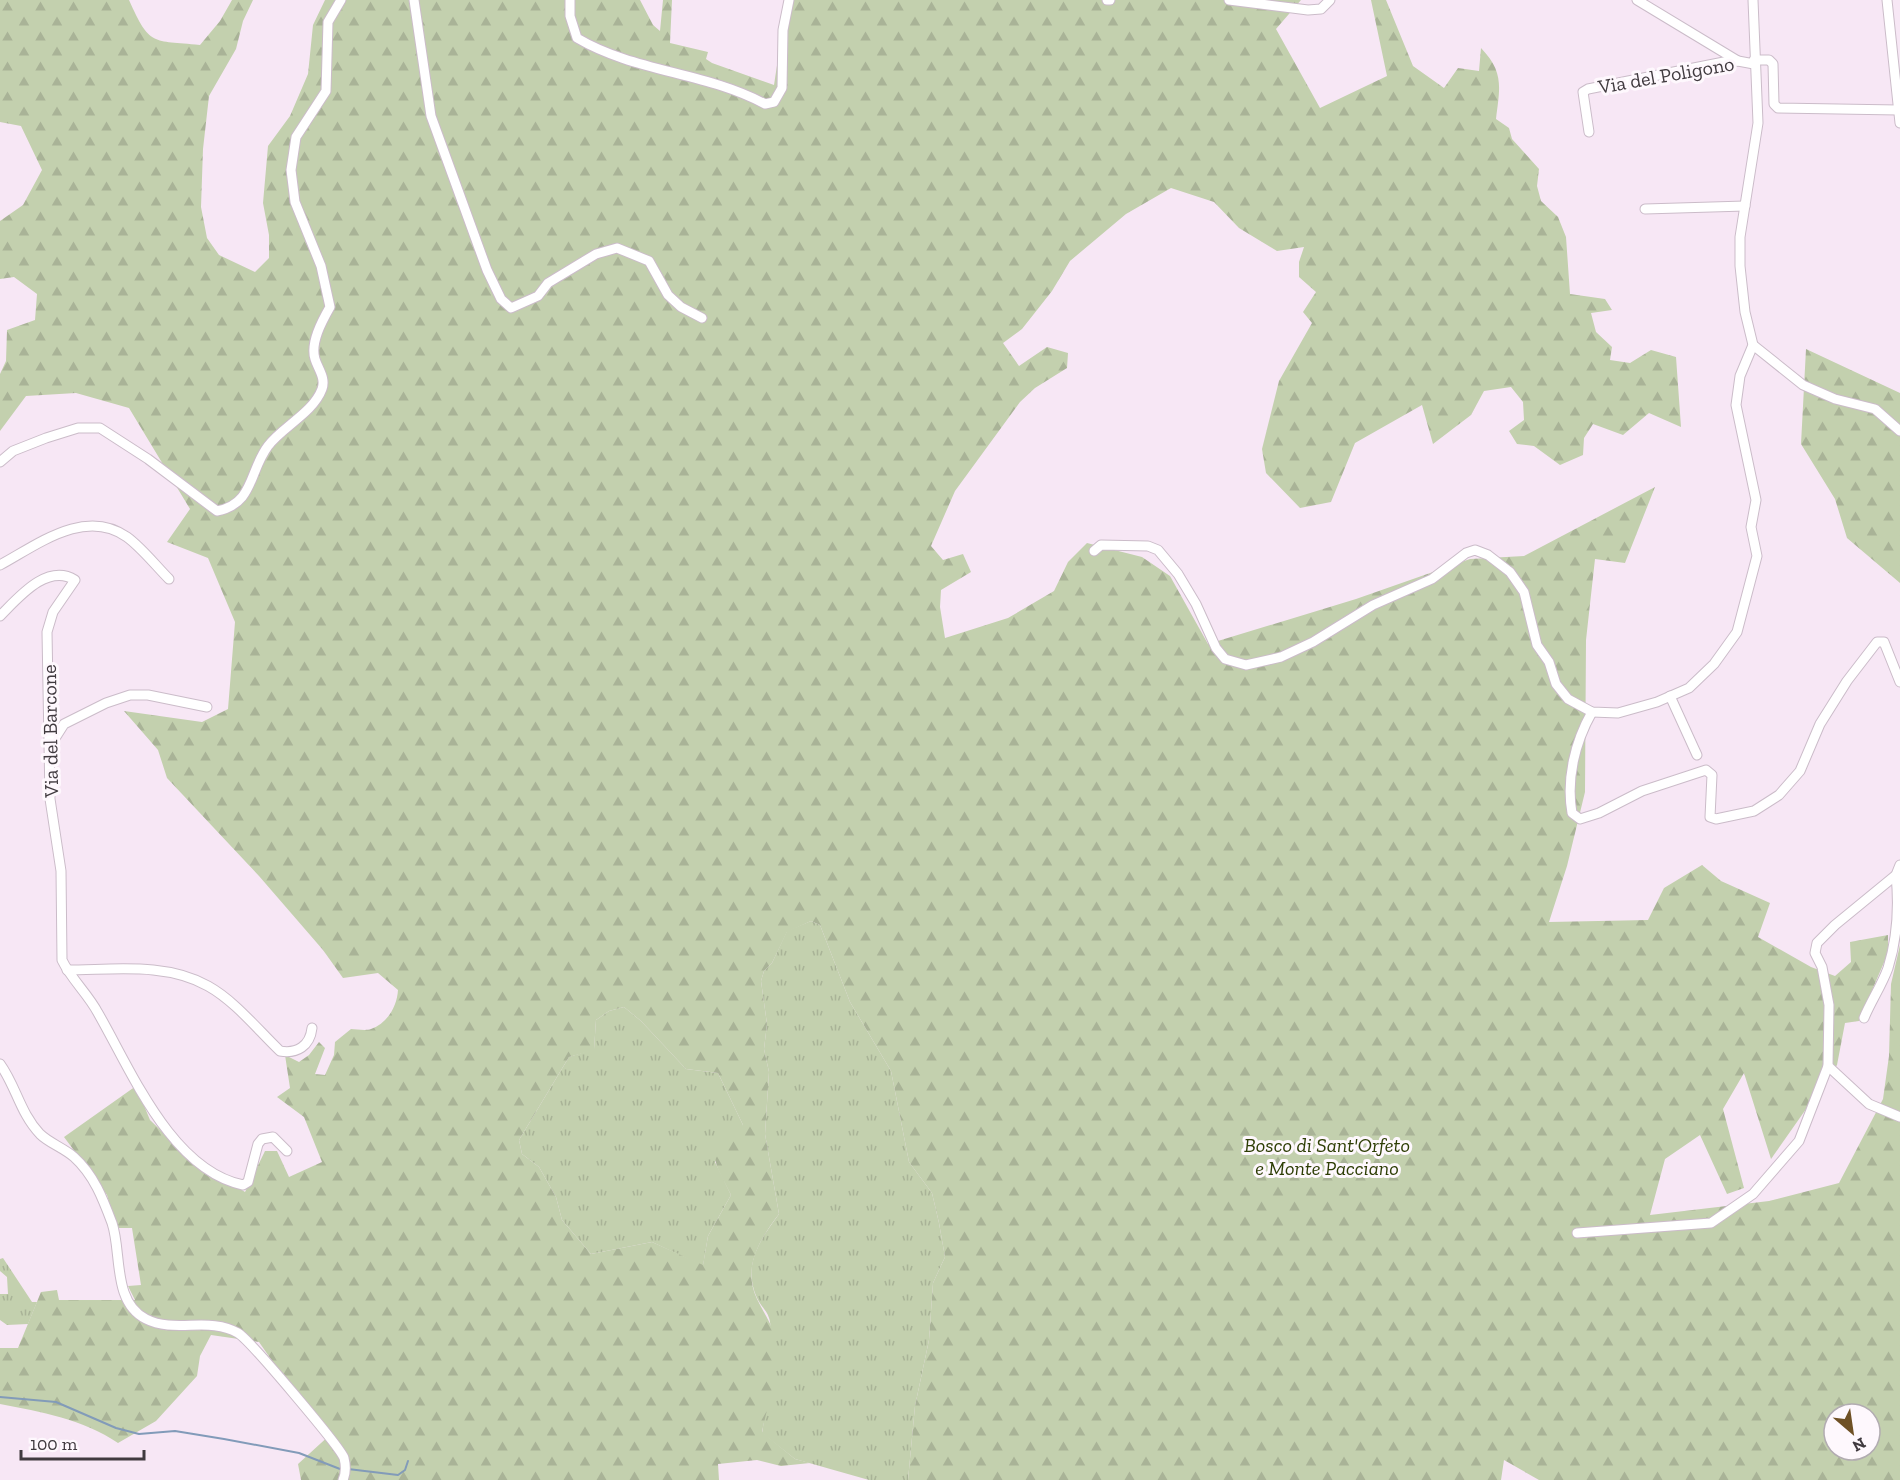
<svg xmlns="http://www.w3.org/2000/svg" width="1900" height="1480" viewBox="0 0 1900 1480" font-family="'Zilla Slab',serif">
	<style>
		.grass { fill: url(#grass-tufts) }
		.forest { fill: url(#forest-firs); fill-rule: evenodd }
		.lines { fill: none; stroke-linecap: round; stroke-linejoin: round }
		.stream { stroke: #829bb9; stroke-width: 2 }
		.minor-casing { stroke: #cbbcc9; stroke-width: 11 }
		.minor { stroke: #fff; stroke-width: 9 }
		.labels { text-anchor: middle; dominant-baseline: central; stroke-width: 6; stroke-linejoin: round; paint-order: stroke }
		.street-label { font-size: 20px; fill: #403a3f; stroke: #fef8fd }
		.park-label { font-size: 20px; font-style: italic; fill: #2d3d04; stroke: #fef8fd }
	</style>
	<defs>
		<pattern id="grass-tufts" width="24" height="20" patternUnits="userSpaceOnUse" patternTransform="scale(1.5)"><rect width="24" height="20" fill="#c3d0ae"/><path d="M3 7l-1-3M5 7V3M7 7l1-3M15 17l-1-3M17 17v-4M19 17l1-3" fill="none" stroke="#a9b397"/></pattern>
		<pattern id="forest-firs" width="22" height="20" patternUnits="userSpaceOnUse" patternTransform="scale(1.5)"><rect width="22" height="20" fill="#c3d0ae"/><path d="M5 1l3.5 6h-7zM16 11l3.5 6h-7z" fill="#a9b397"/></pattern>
	</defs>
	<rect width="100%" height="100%" fill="#f7e7f5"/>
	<!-- grass -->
	<g class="grass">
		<path d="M 811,921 L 820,925 L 850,1002 L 891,1071 L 909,1162 L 932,1193 L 939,1223 L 945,1257 L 933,1283 L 929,1340 L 915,1406 L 908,1480 L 869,1480 L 795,1459 L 762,1433 C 766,1413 775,1334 769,1318 C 767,1311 760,1305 757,1298 C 742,1265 760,1240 779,1214 L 765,1134 L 769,1072 L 764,1049 L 767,1024 L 761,981 L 764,971 L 772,963 L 787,931 Z"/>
		<path d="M 624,1007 L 641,1021 L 686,1069 L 718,1073 L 743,1125 L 715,1162 L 731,1195 L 708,1236 L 703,1266 L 652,1242 L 591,1254 L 562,1220 L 556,1197 L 539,1167 L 522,1154 L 519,1140 L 569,1057 L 594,1049 L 596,1020 L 609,1011 Z"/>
		<path d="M 3,1258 L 32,1302 L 37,1302 L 28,1324 L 7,1325 L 0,1320 L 0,1294 L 8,1294 L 7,1277 L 0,1271 L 0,1259 Z"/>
	</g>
	<!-- forest -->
	<g class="forest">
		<path d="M 0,0 L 129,0 C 150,47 152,40 200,45 L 220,21 L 232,0 L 253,0 L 243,21 L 236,49 L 209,96 L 203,149 L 201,207 L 207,238 L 219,255 L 255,272 L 269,258 L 269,235 L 263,203 L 268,146 L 290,116 L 308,74 L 313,25 L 325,0 L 640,0 L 653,25 L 660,31 L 663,0 L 672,0 L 670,43 L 708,52 L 706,59 L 712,63 L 774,85 L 787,0 L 1301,0 L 1276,29 L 1320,108 L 1387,76 L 1371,0 L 1386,0 L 1413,66 L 1444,88 L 1458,68 L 1479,71 L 1481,48 C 1504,72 1500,87 1496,119 L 1509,128 L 1512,139 L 1539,169 L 1537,186 L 1541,201 L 1558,217 L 1566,237 L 1570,294 L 1605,299 L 1612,310 L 1591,313 L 1596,332 L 1612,347 L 1610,360 L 1630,363 L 1651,350 L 1676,357 L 1681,427 L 1649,413 L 1623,435 L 1593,424 L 1584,438 L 1583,455 L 1560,465 L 1534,446 L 1517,444 L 1509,431 L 1524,420 L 1523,402 L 1511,387 L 1484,391 L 1471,415 L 1433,444 L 1422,405 L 1355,443 L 1331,502 L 1300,508 L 1266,473 L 1262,449 L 1279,381 L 1312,323 L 1303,312 L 1316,292 L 1299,277 L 1299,262 L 1304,247 L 1277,251 L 1239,228 L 1214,202 L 1171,188 L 1126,214 L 1070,261 L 1052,291 L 1022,329 L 1003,343 L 1019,366 L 1047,347 L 1068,353 L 1067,368 L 1035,388 L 1020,402 L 955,491 L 931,546 L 943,560 L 963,554 L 971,572 L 941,590 L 940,607 L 945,638 L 1008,618 L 1054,591 L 1068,562 L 1087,543 L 1142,557 L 1170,576 L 1208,644 L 1356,599 L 1470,559 L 1524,556 L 1655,487 L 1625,563 L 1595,559 L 1586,640 L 1585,792 L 1567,866 L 1549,922 L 1648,920 L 1664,888 L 1702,865 L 1721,881 L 1770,903 L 1758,937 L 1811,967 L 1835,976 L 1851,962 L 1850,942 L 1888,935 L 1888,953 L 1859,1021 L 1845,1023 L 1837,1065 L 1771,1159 L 1744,1073 L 1723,1109 L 1744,1188 L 1727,1194 L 1700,1135 L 1665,1159 L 1650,1215 L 1769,1201 L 1839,1183 L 1883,1099 L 1889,1056 L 1891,984 L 1900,945 L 1900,1480 L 1539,1480 L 1504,1460 L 1501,1480 L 908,1480 L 915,1406 L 929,1340 L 933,1283 L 945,1257 L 939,1223 L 932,1193 L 909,1162 L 891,1071 L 850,1002 L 820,925 L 811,921 L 787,932 L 772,963 L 764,971 L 761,981 L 767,1024 L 764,1049 L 769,1072 L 765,1134 L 779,1214 C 760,1239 742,1267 757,1299 C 764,1314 773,1324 775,1341 C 780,1372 768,1402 762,1432 L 795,1459 L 810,1463 L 781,1466 L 757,1460 L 718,1464 L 719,1480 L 301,1480 L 298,1464 L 332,1433 L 293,1391 L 259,1342 L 211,1335 L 200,1356 L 197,1376 L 156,1421 L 118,1443 C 83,1419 41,1412 0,1404 L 0,1348 L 18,1348 L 41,1292 L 57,1290 L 59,1300 L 135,1300 L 128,1286 L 141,1285 L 132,1228 L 116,1228 L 107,1195 L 64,1137 L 136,1086 L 150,1120 L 182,1151 L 245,1192 L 265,1151 L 277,1151 L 289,1177 L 322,1162 L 304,1117 L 277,1097 L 290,1088 L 285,1055 L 299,1062 L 309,1055 L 319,1042 L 325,1048 L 315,1074 L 325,1075 L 334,1055 L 335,1042 L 351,1029 C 356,1029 366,1031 371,1029 C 388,1023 397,1006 398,990 L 378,973 L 343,978 L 323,950 L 259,876 L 167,778 L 158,750 L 124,711 L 202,722 L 228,709 L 235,622 L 208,558 L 167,542 L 190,509 L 129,408 L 76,393 L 26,396 L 0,431 L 0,374 L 6,361 L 7,330 L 35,320 L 37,294 L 14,277 L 0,279 L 0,221 L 23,205 L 42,170 L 21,126 L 0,122 ZM 624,1007 L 641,1021 L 686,1069 L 718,1073 L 743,1125 L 727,1128 C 707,1160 716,1164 731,1195 L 708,1236 L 703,1265 L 652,1242 L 591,1254 L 562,1220 L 556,1197 L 539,1167 L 522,1154 L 519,1140 L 569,1057 L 594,1050 L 596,1020 L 609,1011 ZM 1834,1414 L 1870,1414 L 1870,1450 L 1834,1450 Z"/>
		<path d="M 1806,349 L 1900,393 L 1900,583 L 1847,538 L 1835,499 L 1801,444 Z"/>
	</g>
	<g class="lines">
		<!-- stream -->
		<g class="stream">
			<path d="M 0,1397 L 56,1402 L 116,1428 L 139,1434 L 175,1431 L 224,1439 L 299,1453 L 340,1469"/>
			<path d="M 348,1469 L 398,1475 L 405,1470 L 408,1461"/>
		</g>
		<!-- minor casing -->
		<g class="minor-casing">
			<g id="minor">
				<path d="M 414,0 L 431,116 L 487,270 L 501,299 L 511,308 L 538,296 L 548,283 L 596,254 L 617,248 L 649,261 L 668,295 L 681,307 L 702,318"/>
				<path d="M 570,0 L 570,16 L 577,38 C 634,72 706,72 765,104 L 774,102 L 782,88 L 783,30 L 789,0"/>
				<path d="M 1107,0 L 1110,0"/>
				<path d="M 1229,0 L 1308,10 L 1321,9 L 1330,0"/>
				<path d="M 1637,0 L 1738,61"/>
				<path d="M 1887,0 L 1900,123"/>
				<path d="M 1754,60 L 1769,60 L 1773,64 L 1774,104 L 1778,108 L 1898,110"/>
				<path d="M 1589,132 L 1583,92 L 1588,89 L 1724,62 L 1738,61 L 1754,64"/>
				<path d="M 1645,209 L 1745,206"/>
				<path d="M 1753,345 L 1803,385 L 1835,399 L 1875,409 L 1900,431"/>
				<path d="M 0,462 L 13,451 L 46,438 L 78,428 L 100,428 L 148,459 L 217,511 C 254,504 249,471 268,446 C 282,427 313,413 322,389 C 326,378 318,369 315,359 C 310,343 322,321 330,307 L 321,266 L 295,202 L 291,170 L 296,137 L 326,91 L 328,22 L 341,0"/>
				<path d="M 1094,551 L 1101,545 L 1148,546 L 1158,550 L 1178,574 L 1196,604 L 1216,648 L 1225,659 L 1246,665 L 1281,657 L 1313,642 L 1373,605 L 1432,579 L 1466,553 L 1475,550 L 1488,555 L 1510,572 L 1524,592 L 1537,645 L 1549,662 L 1556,684 L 1568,699 L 1592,712 L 1618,713 L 1657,702 L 1689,688 L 1714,664 L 1737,632 L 1757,556 L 1751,527 L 1756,500 L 1736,405 L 1740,376 L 1753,345 L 1745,312 L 1740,266 L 1740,237 L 1758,123 L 1753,0"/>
				<path d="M 0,565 C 37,545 85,507 127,537 C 142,548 156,566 169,579"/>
				<path d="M 0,616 C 19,597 47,563 75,580 L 53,612 L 47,632 L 50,799 L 61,871 L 62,960 C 71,979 88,994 98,1013 C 131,1070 171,1170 243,1185 L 248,1182 L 258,1144 L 262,1139 L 273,1137 L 287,1151"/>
				<path d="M 1670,696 L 1697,755"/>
				<path d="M 1592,712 C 1575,742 1566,779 1572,813 L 1580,819 L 1599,813 L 1642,791 L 1706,770 L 1712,775 L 1710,817 L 1716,819 L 1754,811 L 1779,795 L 1800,771 L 1820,724 L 1847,681 L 1877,642 L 1884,642 L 1900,682"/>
				<path d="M 50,746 L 64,724 L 106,703 L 130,695 L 148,695 L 207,707"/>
				<path d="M 67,970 C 113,970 166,962 208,986 C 235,1001 258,1030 280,1051 C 297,1054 310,1046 312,1028"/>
				<path d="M 1864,1018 C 1871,1001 1882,985 1888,968 C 1897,939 1899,905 1896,875"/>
				<path d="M 0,1064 C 16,1086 20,1113 40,1134 C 49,1143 64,1148 74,1157 C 94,1175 103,1199 112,1223 C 122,1252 112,1302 146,1319 C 175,1334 209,1316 238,1333 C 250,1340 340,1447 344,1458 C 346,1466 346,1473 343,1480"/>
				<path d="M 1828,1066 L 1869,1104 L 1900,1117"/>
				<path d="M 1577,1233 L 1711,1223 L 1753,1194 L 1799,1141 L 1828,1066 L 1829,1005 L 1822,967 L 1815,953 L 1817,943 L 1835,925 L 1896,875 L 1900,865"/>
			</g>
		</g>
		<!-- minor -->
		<use href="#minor" class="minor"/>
	</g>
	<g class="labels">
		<!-- street labels -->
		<g class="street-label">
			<text transform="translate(1666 75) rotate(-10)">Via del Poligono</text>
			<text transform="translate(50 731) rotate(-91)">Via del Barcone</text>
		</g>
		<!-- park labels -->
		<g class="park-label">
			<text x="1327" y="1145">Bosco di Sant'Orfeto<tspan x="1327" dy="23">e Monte Pacciano</tspan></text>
		</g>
	</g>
	<!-- north arrow -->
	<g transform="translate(1852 1432) rotate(151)"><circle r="28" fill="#fef8fd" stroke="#b2acb1" stroke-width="1.5"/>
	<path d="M0-4.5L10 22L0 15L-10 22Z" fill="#6f5125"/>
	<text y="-9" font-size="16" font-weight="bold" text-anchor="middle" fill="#403a3f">N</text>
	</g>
	<!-- scale -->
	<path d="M21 1450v9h123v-9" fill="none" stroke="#403a3f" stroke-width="3"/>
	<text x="30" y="1450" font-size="18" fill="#403a3f" stroke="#fef8fd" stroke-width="4.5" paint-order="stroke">100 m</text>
</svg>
